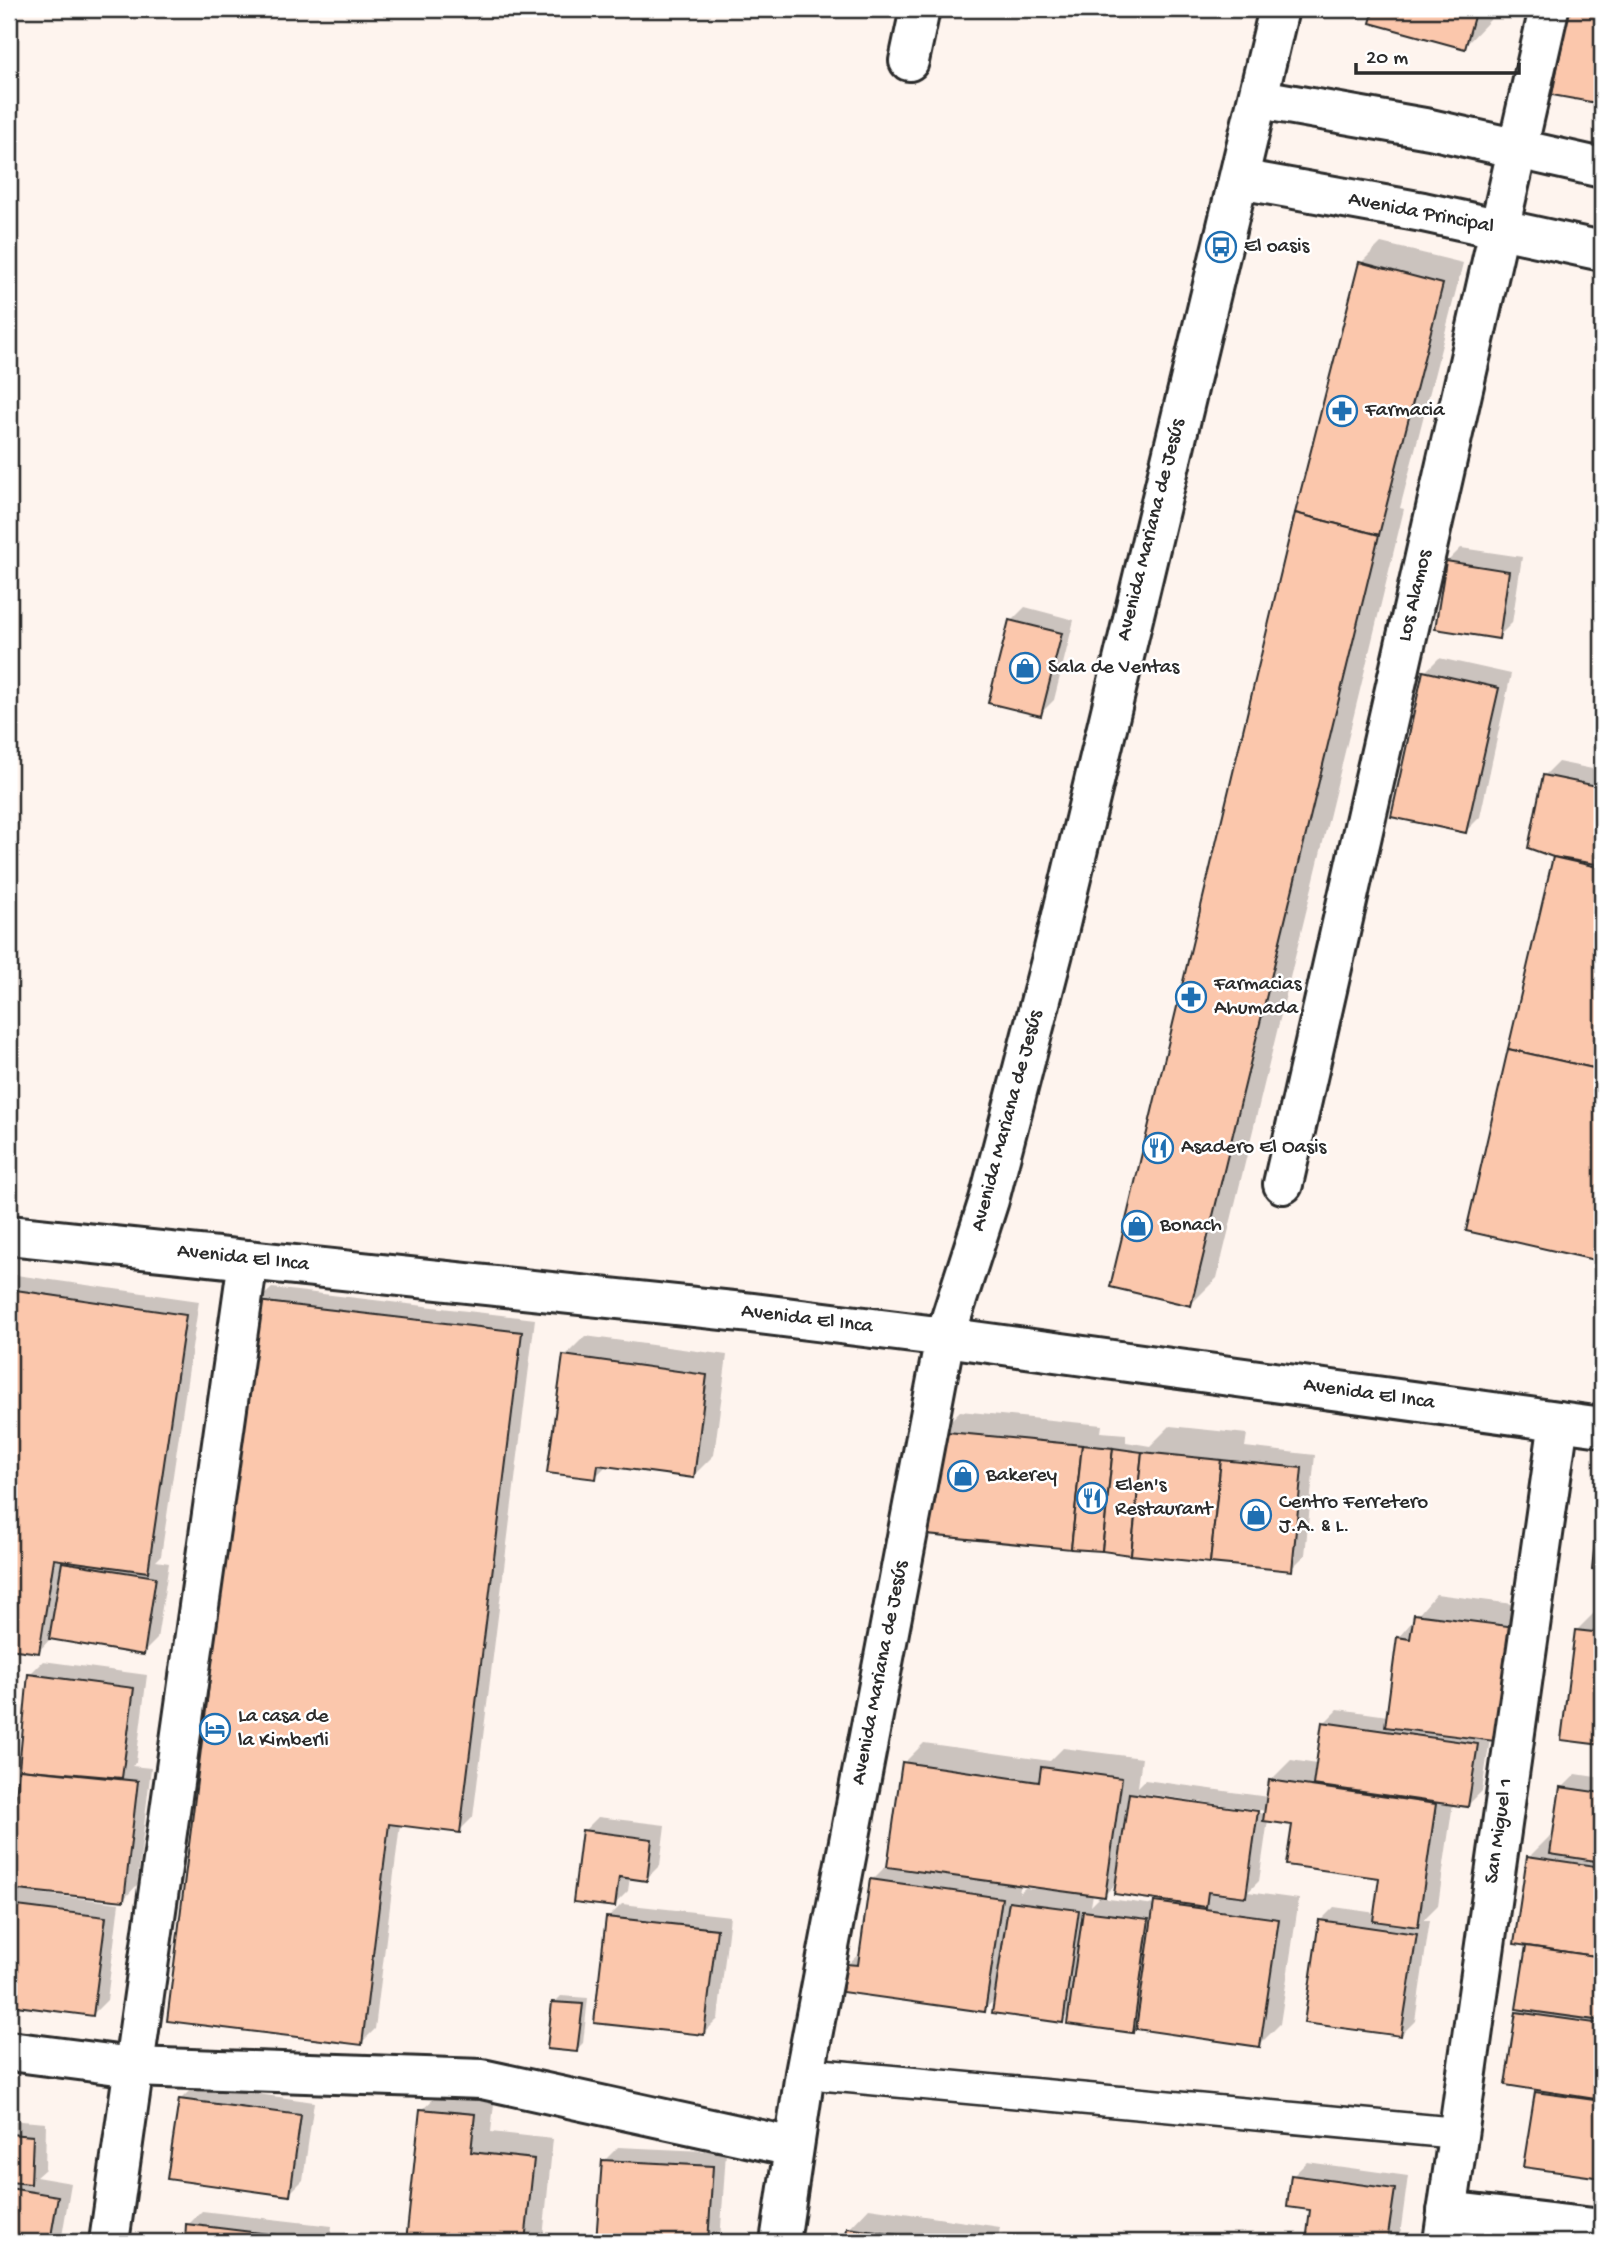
<svg xmlns="http://www.w3.org/2000/svg" width="1611" height="2251" viewBox="0 0 1611 2251" font-family="'Gochi Hand',sans-serif">
	<style>
		.shadow { fill: #0003; fill-rule: evenodd }
		.building { fill: #fbc7ac; stroke: #2b2b2b; stroke-width: 2 }
		.lines { fill: none; stroke-linecap: round; stroke-linejoin: round }
		.service-casing { stroke: #2b2b2b; stroke-width: 35 }
		.minor-casing { stroke: #2b2b2b; stroke-width: 44 }
		.tertiary-casing { stroke: #2b2b2b; stroke-width: 44 }
		.service { stroke: #fff; stroke-width: 30 }
		.minor { stroke: #fff; stroke-width: 38 }
		.tertiary { stroke: #fff; stroke-width: 38 }
		.labels { text-anchor: middle; dominant-baseline: central; stroke-width: 5; stroke-linejoin: round; paint-order: stroke }
		.street-label { font-size: 21px; fill: #2b2b2b; stroke: #fff }
		.poi-label { font-size: 21px; fill: #2b2b2b; stroke: #fff; text-anchor: start }
	</style>
	<rect width="100%" height="100%" fill="#fef4ee"/>
	<filter id="ink" filterUnits="userSpaceOnUse"><feTurbulence type="fractalNoise" baseFrequency=".0143" numOctaves="2"/><feDisplacementMap in="SourceGraphic" scale="14" xChannelSelector="R" yChannelSelector="G"/><feConvolveMatrix kernelMatrix="1 2 1 2 8 2 1 2 1" color-interpolation-filters="sRGB"/></filter>
	<g filter="url(#ink)">
		<!-- shadow -->
		<g class="shadow">
			<path d="M 1376,9 L 1494,9 L 1490,20 L 1464,47 L 1372,22 Z"/>
			<path d="M 1571,9 L 1602,9 L 1602,102 L 1554,94 Z"/>
			<path d="M 1381,243 L 1463,263 L 1400,508 L 1404,509 L 1217,1278 L 1191,1304 L 1361,263 Z"/>
			<path d="M 1461,548 L 1522,557 L 1512,623 L 1498,637 L 1447,562 Z"/>
			<path d="M 1025,607 L 1074,620 L 1054,700 L 1040,714 L 1011,621 Z"/>
			<path d="M 1439,658 L 1511,674 L 1480,817 L 1466,831 L 1425,672 Z"/>
			<path d="M 1558,762 L 1602,771 L 1602,1255 L 1598,1259 L 1468,1229 L 1555,856 L 1544,776 Z"/>
			<path d="M 9,1274 L 199,1301 L 161,1556 L 156,1561 L 169,1563 L 157,1639 L 143,1653 L 51,1638 L 39,1651 L 9,1647 Z"/>
			<path d="M 272,1288 L 535,1319 L 473,1817 L 459,1831 L 400,1824 L 375,2029 L 361,2043 L 258,1301 Z"/>
			<path d="M 585,1336 L 727,1355 L 714,1455 L 693,1476 L 608,1464 L 595,1477 L 565,1356 Z"/>
			<path d="M 960,1411 L 1102,1425 L 1101,1432 L 1126,1434 L 1126,1442 L 1150,1446 L 1170,1426 L 1247,1434 L 1245,1447 L 1315,1455 L 1305,1555 L 1291,1569 L 939,1432 Z"/>
			<path d="M 1436,1594 L 1536,1607 L 1490,1739 L 1482,1791 L 1468,1805 L 1453,1803 L 1438,1905 L 1423,1920 L 1430,1920 L 1415,2021 L 1401,2035 L 1320,1921 L 1334,1907 L 1376,1913 L 1381,1876 L 1294,1823 L 1268,1820 L 1259,1881 L 1248,1892 L 1299,1899 L 1280,2024 L 1259,2045 L 1137,2027 L 1132,2031 L 1070,2013 L 1062,2021 L 996,1998 L 984,2010 L 848,1964 L 862,1951 L 872,1880 L 890,1862 L 904,1763 L 924,1743 L 1050,1761 L 1063,1748 L 1142,1758 L 1138,1787 L 1145,1780 L 1268,1797 L 1270,1781 L 1291,1760 L 1317,1764 L 1324,1723 L 1338,1709 L 1388,1716 L 1398,1638 ZM 1140,1793 L 1267,1811 L 1266,1814 L 1140,1797 ZM 1118,1882 L 1159,1899 L 1155,1905 L 1101,1898 ZM 1021,1884 L 1034,1886 L 1034,1889 L 1025,1888 L 1019,1893 ZM 1093,1894 L 1102,1895 L 1091,1906 Z"/>
			<path d="M 1597,1610 L 1602,1611 L 1602,1743 L 1563,1739 L 1576,1631 Z"/>
			<path d="M 43,1661 L 147,1675 L 136,1762 L 132,1766 L 151,1768 L 137,1885 L 124,1899 L 35,1890 L 34,1893 L 119,1903 L 107,2000 L 93,2014 L 9,2004 L 9,1816 L 15,1817 L 29,1675 Z"/>
			<path d="M 1576,1774 L 1602,1778 L 1602,2176 L 1525,2165 L 1536,2092 L 1540,2089 L 1517,2012 L 1522,2008 L 1530,1944 L 1529,1857 L 1549,1837 L 1554,1838 L 1562,1788 Z"/>
			<path d="M 598,1817 L 665,1825 L 660,1865 L 646,1879 L 630,1877 L 628,1891 L 614,1905 L 584,1831 Z"/>
			<path d="M 622,1904 L 730,1916 L 718,2019 L 704,2033 L 608,1918 Z"/>
			<path d="M 561,1996 L 588,1998 L 583,2043 L 576,2050 L 554,2003 Z"/>
			<path d="M 195,2085 L 314,2102 L 303,2180 L 289,2194 L 181,2099 Z"/>
			<path d="M 443,2090 L 495,2094 L 491,2132 L 553,2139 L 543,2238 L 538,2242 L 408,2242 L 422,2110 Z"/>
			<path d="M 9,2120 L 46,2123 L 45,2169 L 36,2177 L 71,2183 L 61,2242 L 9,2242 Z"/>
			<path d="M 618,2147 L 726,2152 L 720,2242 L 598,2242 L 604,2161 Z"/>
			<path d="M 1307,2162 L 1408,2176 L 1399,2242 L 1307,2242 L 1312,2209 L 1293,2176 Z"/>
			<path d="M 869,2208 L 1000,2227 L 998,2239 L 1004,2233 L 1073,2242 L 847,2242 L 849,2229 Z"/>
			<path d="M 202,2211 L 332,2226 L 330,2242 L 186,2242 L 188,2225 Z"/>
		</g>
		<!-- building -->
		<g class="building">
			<path d="M 1374,9 L 1476,9 L 1465,49 L 1370,23 Z"/>
			<path d="M 1569,9 L 1602,9 L 1602,104 L 1552,95 Z"/>
			<path d="M 1359,262 L 1443,284 L 1379,535 L 1295,513 Z"/>
			<path d="M 1295,513 L 1379,535 L 1191,1306 L 1110,1287 Z"/>
			<path d="M 1446,561 L 1509,571 L 1499,639 L 1435,629 Z"/>
			<path d="M 1009,620 L 1062,633 L 1041,716 L 988,703 Z"/>
			<path d="M 1423,671 L 1499,688 L 1466,833 L 1391,817 Z"/>
			<path d="M 1543,775 L 1602,787 L 1602,865 L 1553,857 L 1528,848 Z"/>
			<path d="M 1553,857 L 1602,868 L 1602,1070 L 1508,1049 Z"/>
			<path d="M 1508,1049 L 1602,1070 L 1602,1248 L 1599,1261 L 1466,1231 Z"/>
			<path d="M 9,1289 L 186,1315 L 148,1572 L 54,1559 L 39,1653 L 9,1649 Z"/>
			<path d="M 257,1301 L 522,1332 L 460,1833 L 389,1824 L 362,2045 L 167,2021 Z"/>
			<path d="M 563,1355 L 707,1375 L 694,1478 L 598,1465 L 596,1479 L 547,1473 Z"/>
			<path d="M 937,1431 L 1082,1445 L 1071,1549 L 927,1535 Z"/>
			<path d="M 1082,1445 L 1113,1448 L 1102,1551 L 1071,1549 Z"/>
			<path d="M 1113,1448 L 1142,1452 L 1131,1555 L 1102,1551 Z"/>
			<path d="M 1142,1452 L 1221,1460 L 1210,1563 L 1131,1555 Z"/>
			<path d="M 1221,1460 L 1302,1468 L 1292,1571 L 1210,1563 Z"/>
			<path d="M 1602,1474 L 1602,1570 L 1592,1569 Z"/>
			<path d="M 62,1562 L 156,1577 L 144,1655 L 49,1639 Z"/>
			<path d="M 1414,1614 L 1516,1627 L 1502,1742 L 1385,1727 L 1397,1637 L 1410,1639 Z"/>
			<path d="M 1575,1630 L 1602,1633 L 1602,1745 L 1561,1740 Z"/>
			<path d="M 28,1674 L 134,1688 L 122,1778 L 19,1769 Z"/>
			<path d="M 1322,1722 L 1478,1744 L 1468,1807 L 1313,1785 Z"/>
			<path d="M 902,1762 L 1039,1782 L 1041,1767 L 1122,1778 L 1105,1897 L 887,1867 Z"/>
			<path d="M 19,1769 L 138,1781 L 124,1901 L 9,1889 L 9,1831 L 12,1831 Z"/>
			<path d="M 1269,1780 L 1436,1804 L 1418,1927 L 1373,1921 L 1379,1878 L 1286,1865 L 1292,1825 L 1263,1821 Z"/>
			<path d="M 1560,1787 L 1602,1793 L 1602,1862 L 1550,1854 Z"/>
			<path d="M 1129,1793 L 1258,1811 L 1246,1897 L 1208,1892 L 1206,1907 L 1114,1894 Z"/>
			<path d="M 582,1830 L 652,1839 L 647,1881 L 619,1877 L 615,1907 L 573,1902 Z"/>
			<path d="M 1527,1856 L 1602,1867 L 1602,1957 L 1514,1944 Z"/>
			<path d="M 870,1879 L 1002,1898 L 985,2012 L 842,1992 L 846,1964 L 858,1965 Z"/>
			<path d="M 1009,1901 L 1079,1910 L 1063,2023 L 992,2013 Z"/>
			<path d="M 1154,1902 L 1279,1919 L 1260,2047 L 1136,2029 Z"/>
			<path d="M 9,1905 L 106,1917 L 93,2016 L 9,2005 Z"/>
			<path d="M 1083,1911 L 1149,1919 L 1133,2033 L 1067,2024 Z"/>
			<path d="M 606,1917 L 717,1929 L 704,2035 L 594,2023 Z"/>
			<path d="M 1319,1920 L 1417,1934 L 1401,2036 L 1304,2023 Z"/>
			<path d="M 1526,1946 L 1602,1957 L 1602,2021 L 1516,2009 Z"/>
			<path d="M 552,2002 L 583,2004 L 577,2052 L 547,2049 Z"/>
			<path d="M 1516,2012 L 1602,2024 L 1602,2100 L 1505,2085 Z"/>
			<path d="M 1535,2092 L 1602,2101 L 1602,2178 L 1523,2167 Z"/>
			<path d="M 179,2099 L 301,2115 L 290,2196 L 167,2179 Z"/>
			<path d="M 420,2109 L 475,2114 L 471,2152 L 534,2159 L 525,2242 L 406,2242 Z"/>
			<path d="M 9,2134 L 33,2136 L 31,2184 L 9,2182 Z"/>
			<path d="M 602,2160 L 713,2166 L 708,2242 L 596,2242 Z"/>
			<path d="M 1291,2175 L 1395,2189 L 1387,2242 L 1306,2242 L 1310,2210 L 1287,2207 Z"/>
			<path d="M 9,2188 L 58,2196 L 50,2242 L 9,2242 Z"/>
			<path d="M 1474,2220 L 1572,2242 L 1472,2242 Z"/>
			<path d="M 186,2224 L 319,2240 L 319,2242 L 185,2242 Z"/>
			<path d="M 847,2228 L 949,2242 L 845,2242 Z"/>
		</g>
		<g class="lines">
			<!-- service casing -->
			<g class="service-casing">
				<path id="service" d="M 805,2073 L 1457,2133"/>
			</g>
			<!-- minor casing -->
			<g class="minor-casing">
				<g id="minor">
					<path d="M 909,61 L 920,9"/>
					<path d="M 1260,99 L 1430,129 L 1602,168"/>
					<path d="M 1239,179 L 1423,212 L 1602,251"/>
					<path d="M 1283,1184 L 1549,9"/>
					<path d="M 9,1235 L 752,1313 L 945,1337 L 805,2073 L 780,2242"/>
					<path d="M 9,2051 L 133,2067 L 482,2079 L 793,2147"/>
					<path d="M 1447,2211 L 1602,2229"/>
					<path d="M 109,2242 L 248,1260"/>
					<path d="M 1443,2242 L 1559,1421"/>
				</g>
			</g>
			<!-- tertiary casing -->
			<g class="tertiary-casing">
				<path id="tertiary" d="M 1279,9 L 1053,953 L 989,1200 L 945,1337 L 1602,1427"/>
			</g>
			<!-- service -->
			<use href="#service" class="service"/>
			<!-- minor -->
			<use href="#minor" class="minor"/>
			<!-- tertiary -->
			<use href="#tertiary" class="tertiary"/>
		</g>
	</g>
	<!-- icons -->
	<defs>
		<g id="bus-ring" transform="scale(1.575)"><circle r="9.5" fill="#fff" stroke="#1f6fb2" stroke-width="1.5"/><path d="M-5-6H5V4H4V6H2V4H-2V6H-4V4H-5ZM-3.5-4V0h7V-4ZM-3.5 1.2v1.5H-2V1.2ZM2 1.2v1.5H3.5V1.2Z" fill="#1f6fb2"/></g>
		<g id="pharmacy-ring" transform="scale(1.575)"><circle r="9.5" fill="#fff" stroke="#1f6fb2" stroke-width="1.5"/><path d="M-2-6h4v4h4v4h-4v4h-4v-4h-4v-4h4Z" fill="#1f6fb2"/></g>
		<g id="shop-ring" transform="scale(1.575)"><circle r="9.5" fill="#fff" stroke="#1f6fb2" stroke-width="1.5"/><path d="M-5-2.5h2.3a2.7 3.5 0 0 1 5.4 0H5L5.5 6h-11ZM-1.5-2.5h3a1.5 2.3 0 0 0-3 0Z" fill="#1f6fb2"/></g>
		<g id="restaurant-ring" transform="scale(1.575)"><circle r="9.5" fill="#fff" stroke="#1f6fb2" stroke-width="1.5"/><path d="M-5-6h1v4h1v-4h1v4h1v-4h1v5L-1.5 .5V6h-2V.5L-5-1ZM5-6V6H3V1.5H1.5Q1.5-4 5-6Z" fill="#1f6fb2"/></g>
		<g id="hotel-ring" transform="scale(1.575)"><circle r="9.5" fill="#fff" stroke="#1f6fb2" stroke-width="1.5"/><path d="M-6-4.5h1.5V1H6V5H4.5V3h-9V5H-6ZM-4 0a1.8 1.8 0 1 1 3.6 0ZM.5 0V-2.5h3Q6-2.5 6 0Z" fill="#1f6fb2"/></g>
	</defs>
	<g fill-rule="evenodd">
		<use href="#bus-ring" x="1221" y="247"/>
		<use href="#pharmacy-ring" x="1342" y="411"/>
		<use href="#shop-ring" x="1025" y="668"/>
		<use href="#pharmacy-ring" x="1191" y="997"/>
		<use href="#restaurant-ring" x="1158" y="1148"/>
		<use href="#shop-ring" x="1137" y="1226"/>
		<use href="#shop-ring" x="963" y="1476"/>
		<use href="#restaurant-ring" x="1092" y="1498"/>
		<use href="#shop-ring" x="1256" y="1515"/>
		<use href="#hotel-ring" x="215" y="1729"/>
	</g>
	<g class="labels">
		<!-- street labels -->
		<g class="street-label">
			<text transform="translate(1421 214) rotate(11)">Avenida Principal</text>
			<text transform="translate(1152 530) rotate(-76)">Avenida Mariana de Jesús</text>
			<text transform="translate(1416 596) rotate(-77)">Los Alamos</text>
			<text transform="translate(1008 1121) rotate(-75)">Avenida Mariana de Jesús</text>
			<text transform="translate(243 1259) rotate(6)">Avenida El Inca</text>
			<text transform="translate(807 1320) rotate(7)">Avenida El Inca</text>
			<text transform="translate(1369 1395) rotate(8)">Avenida El Inca</text>
			<text transform="translate(881 1673) rotate(-79)">Avenida Mariana de Jesús</text>
			<text transform="translate(1500 1831) rotate(-82)">San Miguel 1</text>
		</g>
		<!-- poi labels -->
		<g class="poi-label">
			<text x="1244" y="247">El oasis</text>
			<text x="1365" y="411">Farmacia</text>
			<text x="1048" y="668">Sala de Ventas</text>
			<text x="1214" y="985">Farmacias<tspan x="1214" dy="24">Ahumada</tspan></text>
			<text x="1181" y="1148">Asadero El Oasis</text>
			<text x="1160" y="1226">Bonach</text>
			<text x="986" y="1476">Bakerey</text>
			<text x="1115" y="1486">Elen's<tspan x="1115" dy="24">Restaurant</tspan></text>
			<text x="1279" y="1503">Centro Ferretero<tspan x="1279" dy="24">J.A. &amp; L.</tspan></text>
			<text x="238" y="1717">La casa de<tspan x="238" dy="24">la Kimberli</tspan></text>
		</g>
	</g>
	<!-- margin -->
	<rect width="1611" height="2251" fill="none" stroke="#fff" stroke-width="35"/>
	<rect x="18" y="18" width="1576" height="2216" fill="none" stroke="#2b2b2b" stroke-width="2.5" filter="url(#ink)"/>
	<!-- scale -->
	<path d="M1356 63v10h163v-10" fill="none" stroke="#2b2b2b" stroke-width="3.5"/>
	<text x="1366" y="63" font-size="21" fill="#2b2b2b" stroke="#ffffff" stroke-width="5" paint-order="stroke">20 m</text>
</svg>
